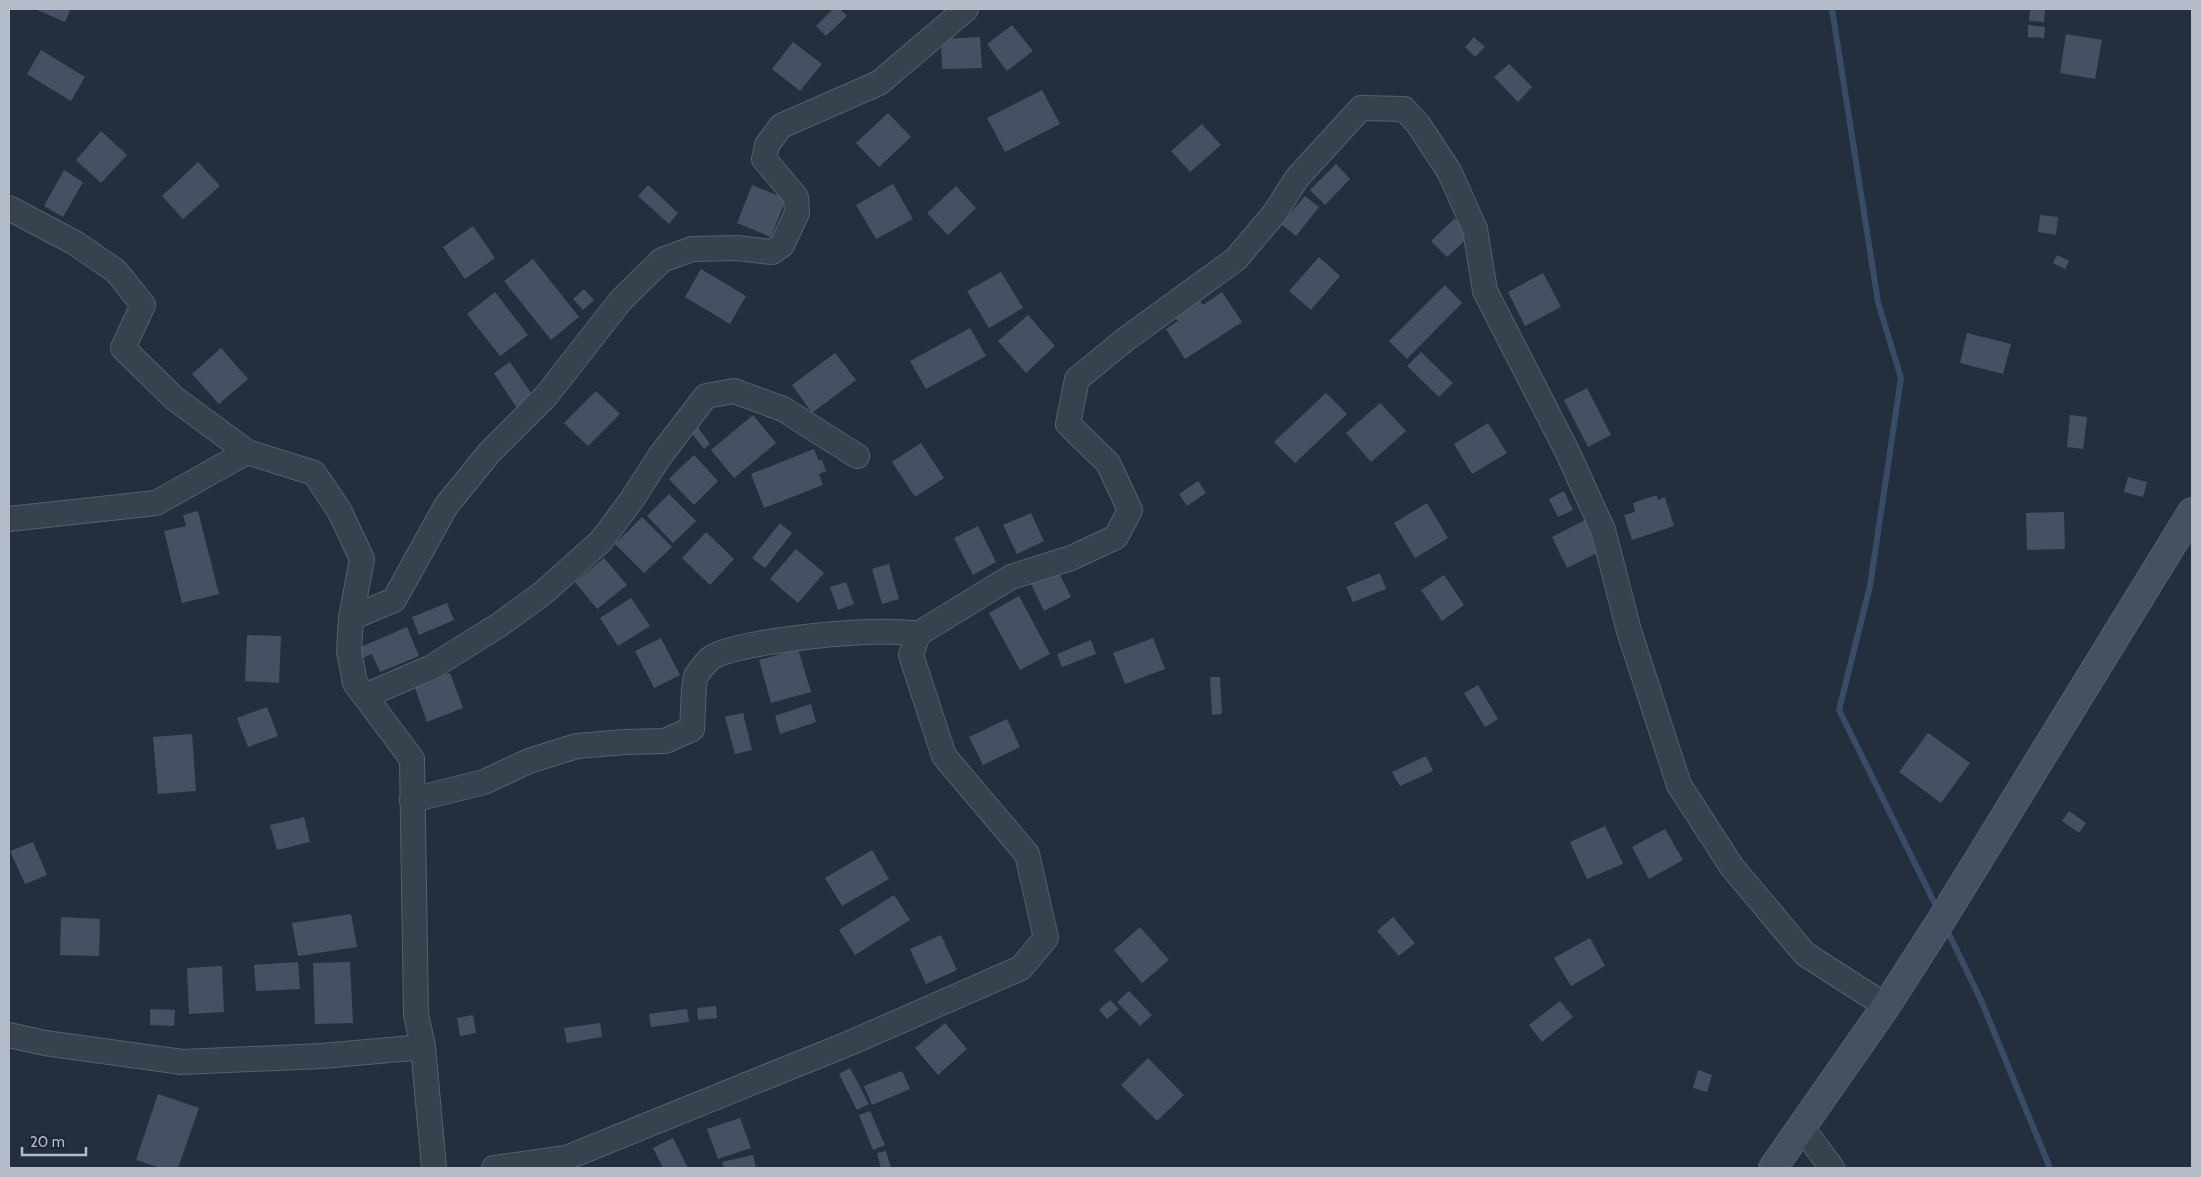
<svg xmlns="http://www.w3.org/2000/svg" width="2201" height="1177" viewBox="0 0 2201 1177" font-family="Cabin,sans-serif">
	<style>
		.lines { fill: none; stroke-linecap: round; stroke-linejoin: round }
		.stream { stroke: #394c67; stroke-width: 6 }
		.building { fill: #455162 }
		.street-casing { stroke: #565f6c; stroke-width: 26 }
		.secondary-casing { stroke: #565f6c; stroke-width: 30 }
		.street { stroke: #38414e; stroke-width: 24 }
		.secondary { stroke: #465061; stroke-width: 28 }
	</style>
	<rect width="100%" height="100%" fill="#242f3e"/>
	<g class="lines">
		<!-- stream -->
		<g class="stream">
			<path d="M 1832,9 L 1878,302 L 1901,378 L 1870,586 L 1839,710 L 1938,910"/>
			<path d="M 1945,926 L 1980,998 L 2050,1168"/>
		</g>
	</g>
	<!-- building -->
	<g class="building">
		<path d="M 35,9 L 66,9 L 70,11 L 65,22 Z"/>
		<path d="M 833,9 L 840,9 L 847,16 L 826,36 L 816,26 Z"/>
		<path d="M 2030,9 L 2045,10 L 2044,22 L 2029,21 Z"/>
		<path d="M 1012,25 L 1033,51 L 1007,71 L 987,44 Z"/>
		<path d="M 2028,25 L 2045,27 L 2044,38 L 2028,37 Z"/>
		<path d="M 2066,34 L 2102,40 L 2095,79 L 2060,73 Z"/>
		<path d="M 980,37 L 982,68 L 942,69 L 941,39 Z"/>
		<path d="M 1474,37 L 1485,47 L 1475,57 L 1465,47 Z"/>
		<path d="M 793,42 L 822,64 L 800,91 L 772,69 Z"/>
		<path d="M 41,50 L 85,77 L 71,101 L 27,74 Z"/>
		<path d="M 1509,64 L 1532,87 L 1518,102 L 1494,77 Z"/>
		<path d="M 1042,90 L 1060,124 L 1005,152 L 987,118 Z"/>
		<path d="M 888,113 L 911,137 L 879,167 L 856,143 Z"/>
		<path d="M 1202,124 L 1221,145 L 1190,172 L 1171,151 Z"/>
		<path d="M 101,131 L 127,155 L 101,183 L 76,160 Z"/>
		<path d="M 198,162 L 220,186 L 183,219 L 162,196 Z"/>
		<path d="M 1336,164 L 1350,179 L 1325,205 L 1310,190 Z"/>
		<path d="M 64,170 L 83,182 L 63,217 L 44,206 Z"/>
		<path d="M 893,184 L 913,219 L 876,239 L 856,205 Z"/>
		<path d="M 648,185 L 678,213 L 669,224 L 638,196 Z"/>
		<path d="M 752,185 L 786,199 L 771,237 L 737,223 Z"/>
		<path d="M 956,186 L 976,208 L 948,235 L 927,213 Z"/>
		<path d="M 1305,196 L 1319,207 L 1296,236 L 1281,224 Z"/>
		<path d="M 2040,215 L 2058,217 L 2056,235 L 2038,232 Z"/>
		<path d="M 1455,218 L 1471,235 L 1447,257 L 1431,241 Z"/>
		<path d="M 473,226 L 495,258 L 465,279 L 443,247 Z"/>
		<path d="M 2057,255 L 2069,261 L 2065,269 L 2053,263 Z"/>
		<path d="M 1319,257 L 1340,276 L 1311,310 L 1289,291 Z"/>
		<path d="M 533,259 L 579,317 L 551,340 L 504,281 Z"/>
		<path d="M 701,269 L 746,296 L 730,324 L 685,297 Z"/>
		<path d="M 1001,272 L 1023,308 L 989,328 L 967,291 Z"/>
		<path d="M 1543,273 L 1561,307 L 1525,326 L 1508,292 Z"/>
		<path d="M 1445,285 L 1462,303 L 1407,359 L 1389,341 Z"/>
		<path d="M 584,289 L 594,300 L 583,310 L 573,299 Z"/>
		<path d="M 495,292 L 528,335 L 500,356 L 467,314 Z"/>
		<path d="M 1222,292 L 1242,322 L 1185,359 L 1166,329 L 1178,321 L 1174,316 L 1199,299 L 1203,305 Z"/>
		<path d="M 1028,315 L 1055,346 L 1026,373 L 998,341 Z"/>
		<path d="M 970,328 L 986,356 L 926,389 L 910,361 Z"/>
		<path d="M 1967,333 L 2011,344 L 2003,374 L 1960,363 Z"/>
		<path d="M 221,348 L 248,379 L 219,404 L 192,374 Z"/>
		<path d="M 1421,352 L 1453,383 L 1439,397 L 1407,366 Z"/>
		<path d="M 835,353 L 856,380 L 812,413 L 792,385 Z"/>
		<path d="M 510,362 L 535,399 L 518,410 L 494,373 Z"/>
		<path d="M 1587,388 L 1611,435 L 1588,447 L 1564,400 Z"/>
		<path d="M 596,391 L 620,414 L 588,446 L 564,423 Z"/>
		<path d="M 1326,393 L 1347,414 L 1295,463 L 1274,442 Z"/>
		<path d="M 1380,403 L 1406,431 L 1371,462 L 1346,433 Z"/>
		<path d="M 753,415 L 776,443 L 734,478 L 711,450 Z"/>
		<path d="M 2070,415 L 2087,417 L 2083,449 L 2067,447 Z"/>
		<path d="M 1488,423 L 1507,453 L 1472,474 L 1454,444 Z"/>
		<path d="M 697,426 L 710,444 L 704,449 L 690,431 Z"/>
		<path d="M 921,443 L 944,478 L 915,497 L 892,462 Z"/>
		<path d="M 814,449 L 819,461 L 822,460 L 826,471 L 819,474 L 823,485 L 764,508 L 751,474 Z"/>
		<path d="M 694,455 L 718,481 L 694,505 L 669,479 Z"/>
		<path d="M 2128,477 L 2147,482 L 2143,497 L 2124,492 Z"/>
		<path d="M 1198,481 L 1206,493 L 1187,506 L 1179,494 Z"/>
		<path d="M 1564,491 L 1573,510 L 1558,517 L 1549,499 Z"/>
		<path d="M 669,494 L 696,521 L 673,543 L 647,516 Z"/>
		<path d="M 1657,495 L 1658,500 L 1665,497 L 1674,526 L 1632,540 L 1624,515 L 1635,512 L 1633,503 Z"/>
		<path d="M 1427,503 L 1448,538 L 1415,558 L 1394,523 Z"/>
		<path d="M 198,511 L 219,594 L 182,603 L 164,531 L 186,526 L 183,515 Z"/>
		<path d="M 2064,512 L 2065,549 L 2027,550 L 2026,513 Z"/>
		<path d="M 1031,513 L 1044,541 L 1017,554 L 1003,525 Z"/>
		<path d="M 642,517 L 672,547 L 644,573 L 615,544 Z"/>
		<path d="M 1585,520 L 1601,551 L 1567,568 L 1552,537 Z"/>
		<path d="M 780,523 L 792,533 L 765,568 L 752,558 Z"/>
		<path d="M 978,526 L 996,562 L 973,575 L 954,538 Z"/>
		<path d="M 706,532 L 734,559 L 710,585 L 682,558 Z"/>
		<path d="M 796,549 L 824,573 L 798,603 L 770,579 Z"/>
		<path d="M 604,558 L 627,585 L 597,609 L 575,582 Z"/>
		<path d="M 889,564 L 899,599 L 882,604 L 872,569 Z"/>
		<path d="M 1058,571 L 1071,597 L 1044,611 L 1031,584 Z"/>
		<path d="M 1380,573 L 1386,589 L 1353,602 L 1346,587 Z"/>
		<path d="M 1444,575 L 1464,605 L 1442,621 L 1421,590 Z"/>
		<path d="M 846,582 L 854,604 L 838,610 L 830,587 Z"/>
		<path d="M 1019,596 L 1050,654 L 1020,670 L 989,613 Z"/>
		<path d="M 631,598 L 650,626 L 618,646 L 600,618 Z"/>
		<path d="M 447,603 L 454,620 L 419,635 L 412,617 Z"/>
		<path d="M 407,627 L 419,656 L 380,672 L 372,654 L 360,659 L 356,649 Z"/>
		<path d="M 247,635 L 281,636 L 279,683 L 245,681 Z"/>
		<path d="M 661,638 L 680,675 L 654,688 L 635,651 Z"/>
		<path d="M 1153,638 L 1165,669 L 1125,684 L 1113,653 Z"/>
		<path d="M 1091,640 L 1096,654 L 1062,667 L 1057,654 Z"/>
		<path d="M 798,649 L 811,692 L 771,703 L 759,660 Z"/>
		<path d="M 450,673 L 463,708 L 427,722 L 414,685 Z"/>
		<path d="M 1210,677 L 1220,677 L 1222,714 L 1212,715 Z"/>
		<path d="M 1478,685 L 1498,719 L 1485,727 L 1464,693 Z"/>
		<path d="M 811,704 L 816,722 L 780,734 L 775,716 Z"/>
		<path d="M 267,707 L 278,736 L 248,747 L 237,718 Z"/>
		<path d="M 743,713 L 752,750 L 735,754 L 725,717 Z"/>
		<path d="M 1007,719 L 1020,747 L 983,765 L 969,737 Z"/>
		<path d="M 1928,733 L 1970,763 L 1941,803 L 1899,772 Z"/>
		<path d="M 192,734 L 196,791 L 158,794 L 153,737 Z"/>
		<path d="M 1426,756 L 1433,771 L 1400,786 L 1392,772 Z"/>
		<path d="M 2069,811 L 2086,823 L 2079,833 L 2062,821 Z"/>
		<path d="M 304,817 L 310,842 L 277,850 L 270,825 Z"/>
		<path d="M 1605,826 L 1623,864 L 1587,879 L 1570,842 Z"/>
		<path d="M 1665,829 L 1683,860 L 1649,879 L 1632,847 Z"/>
		<path d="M 33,842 L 47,875 L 25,884 L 10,851 Z"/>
		<path d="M 872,850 L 889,879 L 842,906 L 825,878 Z"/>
		<path d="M 894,895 L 910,920 L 855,955 L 839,930 Z"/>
		<path d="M 351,914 L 357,947 L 298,956 L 292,923 Z"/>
		<path d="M 61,917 L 100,919 L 99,956 L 60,955 Z"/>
		<path d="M 1393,917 L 1415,943 L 1399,956 L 1377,931 Z"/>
		<path d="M 1140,927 L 1169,960 L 1142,983 L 1114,950 Z"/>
		<path d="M 941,935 L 957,970 L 926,984 L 910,949 Z"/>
		<path d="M 1590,938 L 1605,966 L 1571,986 L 1554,958 Z"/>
		<path d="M 298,962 L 300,989 L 256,991 L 254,965 Z"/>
		<path d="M 350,962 L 353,1023 L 315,1024 L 313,963 Z"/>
		<path d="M 222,966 L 224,1012 L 189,1014 L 187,968 Z"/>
		<path d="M 1129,991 L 1152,1015 L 1140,1026 L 1117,1002 Z"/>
		<path d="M 1110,1000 L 1119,1009 L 1107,1019 L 1099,1010 Z"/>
		<path d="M 1560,1001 L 1573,1017 L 1542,1042 L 1529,1025 Z"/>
		<path d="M 716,1006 L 717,1018 L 698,1020 L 697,1008 Z"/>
		<path d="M 150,1009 L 175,1010 L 174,1026 L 150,1025 Z"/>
		<path d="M 687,1009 L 689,1022 L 651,1027 L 649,1014 Z"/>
		<path d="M 473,1015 L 476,1033 L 460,1036 L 457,1018 Z"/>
		<path d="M 600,1023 L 602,1037 L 567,1043 L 564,1028 Z"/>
		<path d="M 945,1023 L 967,1049 L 938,1075 L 915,1048 Z"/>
		<path d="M 1148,1058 L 1184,1095 L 1157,1121 L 1121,1085 Z"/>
		<path d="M 850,1068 L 869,1104 L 857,1110 L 839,1074 Z"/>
		<path d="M 1698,1070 L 1712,1075 L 1707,1092 L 1693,1088 Z"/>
		<path d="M 902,1071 L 910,1089 L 872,1105 L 864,1086 Z"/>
		<path d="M 158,1094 L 199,1108 L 178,1168 L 160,1168 L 136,1160 Z"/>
		<path d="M 870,1111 L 885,1145 L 873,1150 L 859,1115 Z"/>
		<path d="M 740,1118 L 751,1148 L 718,1159 L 707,1129 Z"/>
		<path d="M 673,1138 L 688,1168 L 663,1168 L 653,1148 Z"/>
		<path d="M 886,1151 L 891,1168 L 881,1168 L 877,1153 Z"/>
		<path d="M 753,1155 L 756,1168 L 724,1168 L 722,1162 Z"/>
	</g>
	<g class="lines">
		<!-- street casing -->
		<g class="street-casing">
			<g id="street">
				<path d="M 9,208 L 75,243 L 116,271 L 143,305 L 123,348 L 174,398 L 247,452 L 314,473 L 339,510 L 362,559 L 351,618 L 349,651 L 355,683 L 412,759 L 416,1014 L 423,1047 L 434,1168"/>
				<path d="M 9,519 L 156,503 L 247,452"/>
				<path d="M 351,618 L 394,600 L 446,506 L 489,453 L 546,396 L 621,300 L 662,260 L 692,249 L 737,248 L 772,252 L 782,245 L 797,213 L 796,197 L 764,159 L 767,145 L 781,126 L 879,83 L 966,9"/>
				<path d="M 365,696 L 432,667 L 499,625 L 543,593 L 601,541 L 631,501 L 660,456 L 706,396 L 734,391 L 783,409 L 857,456"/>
				<path d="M 412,800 L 484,782 L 529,761 L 577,746 L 625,742 L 665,741 L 692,729 C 693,719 693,683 696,676 C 699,671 707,661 711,658 C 739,640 884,626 918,634"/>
				<path d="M 9,1035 L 45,1043 L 182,1062 L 322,1056 L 423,1047"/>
				<path d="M 1801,1126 L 1832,1168"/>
				<path d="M 494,1168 L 566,1158 L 850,1043 L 1021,968 L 1046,938 L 1027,854 L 944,756 L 911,655 L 918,634 L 1011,577 L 1071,558 L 1116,537 L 1130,510 L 1108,463 L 1068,424 L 1077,379 L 1126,339 L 1236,259 L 1274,214 L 1297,178 L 1361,108 L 1404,109 L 1418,124 L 1449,171 L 1475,229 L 1485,291 L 1567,451 L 1603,530 L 1629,631 L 1679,785 L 1732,867 L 1805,954 L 1886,1006"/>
			</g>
		</g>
		<!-- secondary casing -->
		<g class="secondary-casing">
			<path id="secondary" d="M 1773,1168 L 1886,1006 L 1942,919 L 2192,512"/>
		</g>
		<!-- street -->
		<use href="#street" class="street"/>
		<!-- secondary -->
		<use href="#secondary" class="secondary"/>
	</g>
	<!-- border -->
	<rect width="2201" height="1177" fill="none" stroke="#b4bcc9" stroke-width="20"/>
	<!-- scale -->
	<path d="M22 1147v8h64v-8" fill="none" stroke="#b4bcc9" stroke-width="2.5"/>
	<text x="30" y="1147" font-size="15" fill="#b4bcc9" stroke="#1d2633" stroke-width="4" paint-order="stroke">20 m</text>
</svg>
